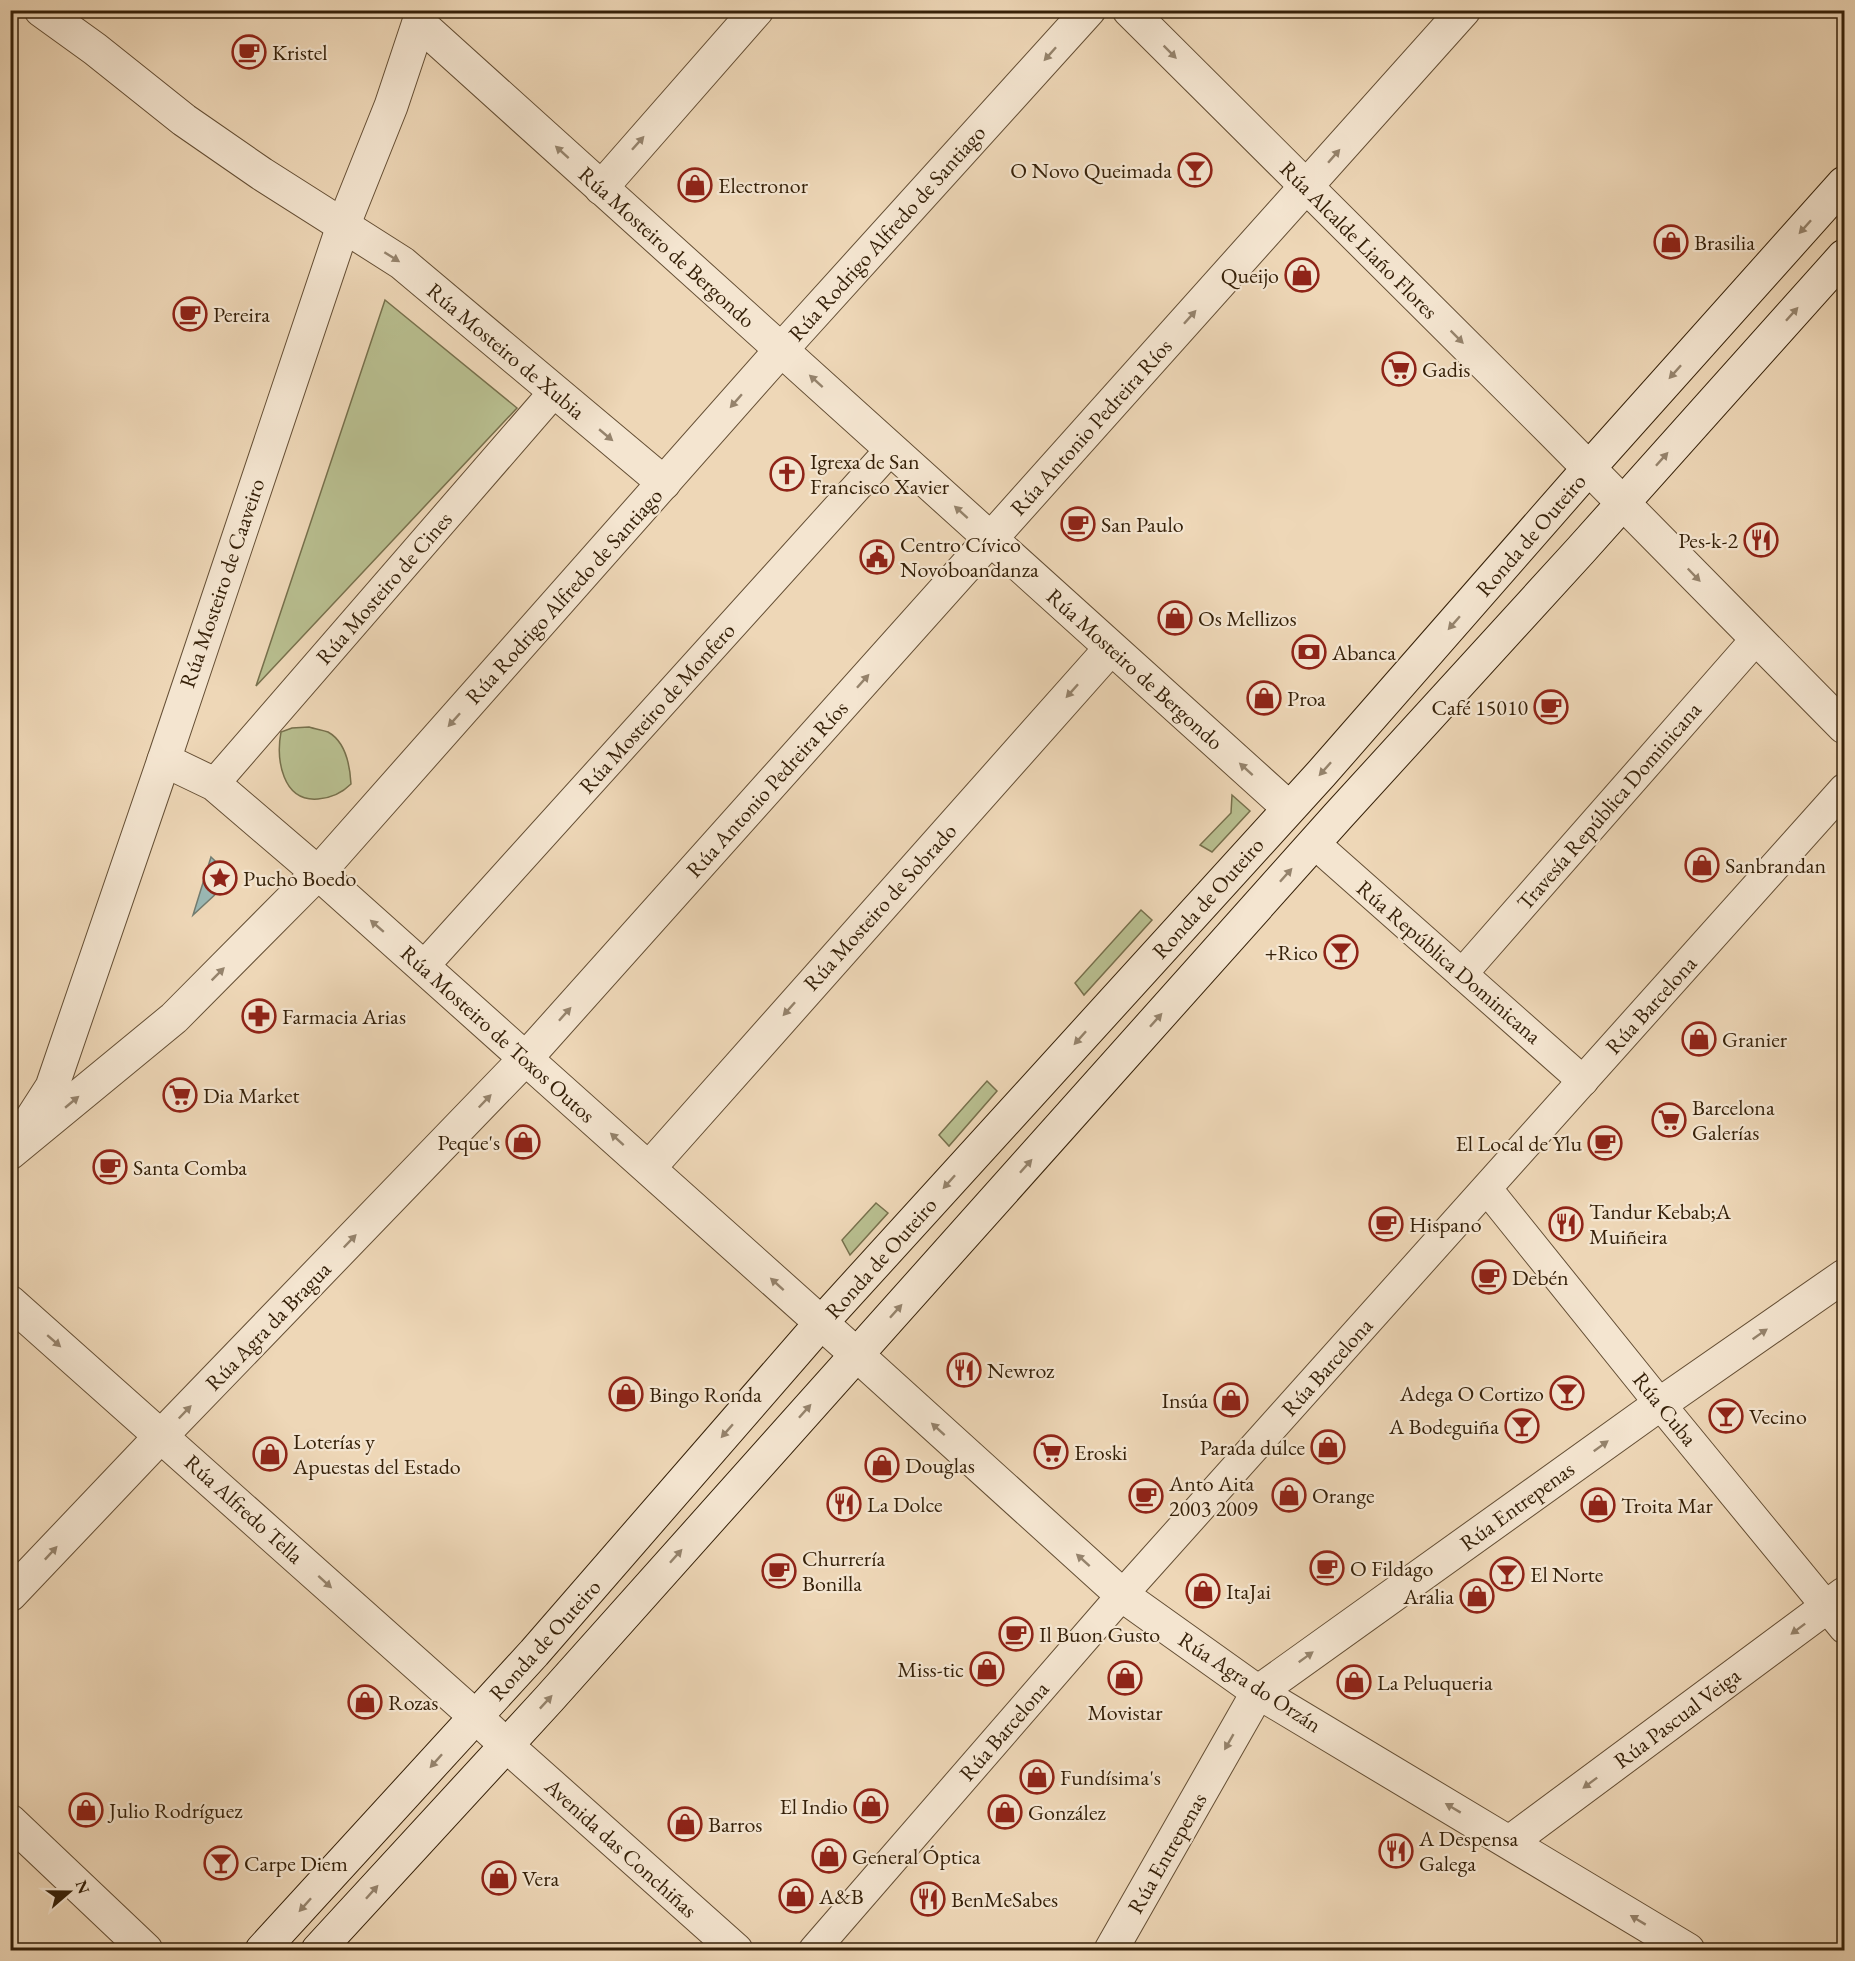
<svg xmlns="http://www.w3.org/2000/svg" width="1855" height="1961" viewBox="0 0 1855 1961" font-family="'EB Garamond',serif">
	<style>
		.green { fill: #b8be8f; stroke: #77704c; stroke-width: 1.5 }
		.water { fill: #9ab8b4; stroke: #727c70; stroke-width: 1.5 }
		.lines { fill: none; stroke-linecap: round; stroke-linejoin: round }
		.pedestrian-casing { stroke: #644e34; stroke-width: 32 }
		.minor-casing { stroke: #644e34; stroke-width: 35 }
		.tertiary-casing { stroke: #644e34; stroke-width: 35 }
		.secondary-casing { stroke: #362109; stroke-width: 35 }
		.pedestrian { stroke: #f4e5d0; stroke-width: 30 }
		.minor { stroke: #f4e5d0; stroke-width: 33 }
		.tertiary { stroke: #f4e5d0; stroke-width: 33 }
		.secondary { stroke: #f4e5d0; stroke-width: 33 }
		.oneway { fill: #95836c }
		.labels { text-anchor: middle; dominant-baseline: central; stroke-width: 4.5; stroke-linejoin: round; paint-order: stroke }
		.poi-label { font-size: 22px; fill: #362109; stroke: #f4e5d0; text-anchor: start }
		.street-label { font-size: 22px; fill: #362109; stroke: #f4e5d0 }
	</style>
	<rect width="100%" height="100%" fill="#eed7b7"/>
	<filter id="stains"><feTurbulence type="fractalNoise" baseFrequency=".00333" numOctaves="4"/><feColorMatrix values="0 0 0 0 .2 0 0 0 0 .09 0 0 0 0 .02 0 0 0 .5 -.17"/></filter>
	<radialGradient id="worn" r=".72"><stop offset=".6" stop-color="#630" stop-opacity="0"/><stop offset="1" stop-color="#630" stop-opacity=".3"/></radialGradient>
	<!-- green -->
	<g class="green">
		<path d="M 385,300 L 517,408 L 256,686 Z"/>
		<path d="M 309,727 C 315,729 322,730 328,732 C 346,742 350,765 351,784 C 342,793 332,798 318,799 C 282,802 276,759 281,732 L 292,728 Z"/>
		<path d="M 1232,795 L 1250,811 L 1212,852 L 1200,845 L 1231,813 Z"/>
		<path d="M 1141,910 L 1152,920 L 1084,995 L 1075,983 Z"/>
		<path d="M 987,1081 L 997,1091 L 949,1146 L 939,1135 Z"/>
		<path d="M 876,1203 L 888,1213 L 850,1255 L 842,1240 Z"/>
	</g>
	<!-- water -->
	<path class="water" d="M 211,857 L 233,878 L 193,915 Z"/>
	<g class="lines">
		<!-- pedestrian casing -->
		<g class="pedestrian-casing">
			<g id="pedestrian">
				<path d="M 214,784 L 554,392"/>
				<path d="M 1314,843 L 1583,1081"/>
				<path d="M 423,967 L 891,449"/>
				<path d="M 1462,974 L 1756,639"/>
				<path d="M 1487,1189 L 1660,1404 L 1844,1628"/>
				<path d="M 814,1950 L 1122,1595 L 1844,789"/>
			</g>
		</g>
		<!-- minor casing -->
		<g class="minor-casing">
			<g id="minor">
				<path d="M 41,10 L 95,49 L 184,120 L 262,174 L 402,263 L 664,483"/>
				<path d="M 1129,10 L 1553,432 L 1844,727"/>
				<path d="M 419,23 L 1289,808"/>
				<path d="M 601,188 L 757,10"/>
				<path d="M 164,760 L 214,784 L 318,873 L 856,1354 L 1122,1595 L 1258,1692 L 1688,1950"/>
				<path d="M 25,1129 L 52,1087 L 164,760 L 343,226 L 391,106 L 423,10"/>
				<path d="M 10,1153 L 174,1018 L 318,873 L 781,350 L 1089,10"/>
				<path d="M 649,1168 L 1111,648"/>
				<path d="M 10,1302 L 476,1717"/>
				<path d="M 10,1595 L 162,1435 L 526,1058 L 1464,10"/>
				<path d="M 506,1745 L 736,1950"/>
				<path d="M 10,1821 L 146,1950"/>
				<path d="M 1510,1842 L 1844,1594"/>
				<path d="M 1111,1950 L 1258,1692 L 1660,1404 L 1844,1276"/>
			</g>
		</g>
		<!-- tertiary casing -->
		<g class="tertiary-casing">
			<path id="tertiary" d="M 476,1717 L 506,1745"/>
		</g>
		<!-- secondary casing -->
		<g class="secondary-casing">
			<g id="secondary">
				<path d="M 262,1950 L 534,1653 L 821,1323 L 1321,774 L 1589,468 L 1844,183"/>
				<path d="M 318,1950 L 549,1699 L 1338,816 L 1580,551 L 1844,256"/>
			</g>
		</g>
		<!-- pedestrian -->
		<use href="#pedestrian" class="pedestrian"/>
		<!-- minor -->
		<use href="#minor" class="minor"/>
		<!-- tertiary -->
		<use href="#tertiary" class="tertiary"/>
		<!-- secondary -->
		<use href="#secondary" class="secondary"/>
	</g>
	<!-- one-way arrows -->
	<defs><path id="oneway-solid" d="M-6-.8H1V-3.2L6.5 0L1 3.2V.8H-6Z" transform="scale(1.5)"/></defs>
	<g class="oneway">
		<use href="#oneway-solid" transform="translate(1170 52) rotate(45)"/>
		<use href="#oneway-solid" transform="translate(1050 54) rotate(132)"/>
		<use href="#oneway-solid" transform="translate(638 143) rotate(-48)"/>
		<use href="#oneway-solid" transform="translate(562 152) rotate(-138)"/>
		<use href="#oneway-solid" transform="translate(1334 156) rotate(-49)"/>
		<use href="#oneway-solid" transform="translate(1805 227) rotate(132)"/>
		<use href="#oneway-solid" transform="translate(392 257) rotate(32)"/>
		<use href="#oneway-solid" transform="translate(1792 314) rotate(-48)"/>
		<use href="#oneway-solid" transform="translate(1190 317) rotate(-48)"/>
		<use href="#oneway-solid" transform="translate(1457 337) rotate(45)"/>
		<use href="#oneway-solid" transform="translate(1675 372) rotate(132)"/>
		<use href="#oneway-solid" transform="translate(816 381) rotate(-138)"/>
		<use href="#oneway-solid" transform="translate(736 401) rotate(131)"/>
		<use href="#oneway-solid" transform="translate(606 435) rotate(40)"/>
		<use href="#oneway-solid" transform="translate(1662 459) rotate(-48)"/>
		<use href="#oneway-solid" transform="translate(961 512) rotate(-138)"/>
		<use href="#oneway-solid" transform="translate(1694 575) rotate(46)"/>
		<use href="#oneway-solid" transform="translate(1454 623) rotate(131)"/>
		<use href="#oneway-solid" transform="translate(863 681) rotate(-48)"/>
		<use href="#oneway-solid" transform="translate(1072 691) rotate(132)"/>
		<use href="#oneway-solid" transform="translate(454 720) rotate(132)"/>
		<use href="#oneway-solid" transform="translate(1246 769) rotate(-138)"/>
		<use href="#oneway-solid" transform="translate(1325 769) rotate(132)"/>
		<use href="#oneway-solid" transform="translate(1286 875) rotate(-48)"/>
		<use href="#oneway-solid" transform="translate(377 926) rotate(-139)"/>
		<use href="#oneway-solid" transform="translate(218 974) rotate(-45)"/>
		<use href="#oneway-solid" transform="translate(789 1009) rotate(132)"/>
		<use href="#oneway-solid" transform="translate(565 1014) rotate(-48)"/>
		<use href="#oneway-solid" transform="translate(1156 1020) rotate(-48)"/>
		<use href="#oneway-solid" transform="translate(1080 1038) rotate(132)"/>
		<use href="#oneway-solid" transform="translate(485 1101) rotate(-46)"/>
		<use href="#oneway-solid" transform="translate(72 1102) rotate(-40)"/>
		<use href="#oneway-solid" transform="translate(617 1139) rotate(-138)"/>
		<use href="#oneway-solid" transform="translate(1026 1166) rotate(-48)"/>
		<use href="#oneway-solid" transform="translate(949 1182) rotate(132)"/>
		<use href="#oneway-solid" transform="translate(350 1241) rotate(-46)"/>
		<use href="#oneway-solid" transform="translate(777 1284) rotate(-138)"/>
		<use href="#oneway-solid" transform="translate(896 1311) rotate(-48)"/>
		<use href="#oneway-solid" transform="translate(1760 1334) rotate(-35)"/>
		<use href="#oneway-solid" transform="translate(54 1341) rotate(41)"/>
		<use href="#oneway-solid" transform="translate(805 1411) rotate(-48)"/>
		<use href="#oneway-solid" transform="translate(185 1412) rotate(-46)"/>
		<use href="#oneway-solid" transform="translate(938 1429) rotate(-138)"/>
		<use href="#oneway-solid" transform="translate(727 1431) rotate(131)"/>
		<use href="#oneway-solid" transform="translate(1601 1446) rotate(-36)"/>
		<use href="#oneway-solid" transform="translate(51 1553) rotate(-47)"/>
		<use href="#oneway-solid" transform="translate(676 1556) rotate(-48)"/>
		<use href="#oneway-solid" transform="translate(1083 1560) rotate(-138)"/>
		<use href="#oneway-solid" transform="translate(325 1582) rotate(42)"/>
		<use href="#oneway-solid" transform="translate(1798 1629) rotate(143)"/>
		<use href="#oneway-solid" transform="translate(1306 1657) rotate(-36)"/>
		<use href="#oneway-solid" transform="translate(546 1702) rotate(-47)"/>
		<use href="#oneway-solid" transform="translate(1229 1742) rotate(120)"/>
		<use href="#oneway-solid" transform="translate(436 1761) rotate(132)"/>
		<use href="#oneway-solid" transform="translate(1590 1783) rotate(143)"/>
		<use href="#oneway-solid" transform="translate(1453 1808) rotate(-149)"/>
		<use href="#oneway-solid" transform="translate(372 1892) rotate(-48)"/>
		<use href="#oneway-solid" transform="translate(305 1905) rotate(132)"/>
		<use href="#oneway-solid" transform="translate(1638 1920) rotate(-149)"/>
	</g>
	<!-- icons -->
	<defs>
		<g id="cafe-ring" transform="scale(1.725)"><circle r="9.5" fill="#f4e5d0" stroke="#8f2418" stroke-width="1.5"/><path d="M-5.5-4.5H6V0H3Q3 3.5 0 3.5H-2.5Q-5.5 3.5-5.5 0ZM3-3.2v2h1.7v-2ZM-6 4.5H4V6H-6Z" fill="#8f2418"/></g>
		<g id="bar-ring" transform="scale(1.725)"><circle r="9.5" fill="#f4e5d0" stroke="#8f2418" stroke-width="1.5"/><path d="M-6-5H6L.8 .8V4.5H3.5V6h-7V4.5H-.8V.8Z" fill="#8f2418"/></g>
		<g id="shop-ring" transform="scale(1.725)"><circle r="9.5" fill="#f4e5d0" stroke="#8f2418" stroke-width="1.5"/><path d="M-5-2.5h2.3a2.7 3.5 0 0 1 5.4 0H5L5.5 6h-11ZM-1.5-2.5h3a1.5 2.3 0 0 0-3 0Z" fill="#8f2418"/></g>
		<g id="supermarket-ring" transform="scale(1.725)"><circle r="9.5" fill="#f4e5d0" stroke="#8f2418" stroke-width="1.5"/><path d="M-6-5.5h2.5l.6 2H6L4.5 2H-2.5L-4.4-4H-6ZM-1.5 3.2a1.3 1.3 0 1 0 .1 0ZM3 3.2a1.3 1.3 0 1 0 .1 0Z" fill="#8f2418"/></g>
		<g id="church-ring" transform="scale(1.725)"><circle r="9.5" fill="#f4e5d0" stroke="#8f2418" stroke-width="1.5"/><path d="M-1.2-6h2.4v3.5h3.3v2.4h-3.3V6h-2.4V-.1h-3.3v-2.4h3.3Z" fill="#8f2418"/></g>
		<g id="restaurant-ring" transform="scale(1.725)"><circle r="9.5" fill="#f4e5d0" stroke="#8f2418" stroke-width="1.5"/><path d="M-5-6h1v4h1v-4h1v4h1v-4h1v5L-1.5 .5V6h-2V.5L-5-1ZM5-6V6H3V1.5H1.5Q1.5-4 5-6Z" fill="#8f2418"/></g>
		<g id="civic-ring" transform="scale(1.725)"><circle r="9.5" fill="#f4e5d0" stroke="#8f2418" stroke-width="1.5"/><path d="M-.6-6.5H3V-4.5H.6V-3L4-1V1h2V6H-6V1h2V-1L-.6-3ZM-1.2 2.5V6h2.4V2.5Z" fill="#8f2418"/></g>
		<g id="bank-ring" transform="scale(1.725)"><circle r="9.5" fill="#f4e5d0" stroke="#8f2418" stroke-width="1.5"/><path d="M-6-4H6V4H-6ZM0-2.3a2.3 2.3 0 1 0 0 4.6a2.3 2.3 0 1 0 0-4.6Z" fill="#8f2418"/></g>
		<g id="sight-ring" transform="scale(1.725)"><circle r="9.5" fill="#f4e5d0" stroke="#8f2418" stroke-width="1.5"/><path d="M0-6L1.8-2.2L6-1.7L2.9 1.2L3.7 5.4L0 3.3L-3.7 5.4L-2.9 1.2L-6-1.7L-1.8-2.2Z" fill="#8f2418"/></g>
		<g id="pharmacy-ring" transform="scale(1.725)"><circle r="9.5" fill="#f4e5d0" stroke="#8f2418" stroke-width="1.5"/><path d="M-2-6h4v4h4v4h-4v4h-4v-4h-4v-4h4Z" fill="#8f2418"/></g>
	</defs>
	<g fill-rule="evenodd">
		<use href="#cafe-ring" x="249" y="52"/>
		<use href="#bar-ring" x="1195" y="170"/>
		<use href="#shop-ring" x="695" y="185"/>
		<use href="#shop-ring" x="1671" y="242"/>
		<use href="#shop-ring" x="1302" y="275"/>
		<use href="#cafe-ring" x="190" y="314"/>
		<use href="#supermarket-ring" x="1399" y="369"/>
		<use href="#church-ring" x="787" y="474"/>
		<use href="#cafe-ring" x="1078" y="524"/>
		<use href="#restaurant-ring" x="1761" y="540"/>
		<use href="#civic-ring" x="877" y="557"/>
		<use href="#shop-ring" x="1175" y="618"/>
		<use href="#bank-ring" x="1309" y="652"/>
		<use href="#shop-ring" x="1264" y="698"/>
		<use href="#cafe-ring" x="1551" y="707"/>
		<use href="#shop-ring" x="1702" y="865"/>
		<use href="#sight-ring" x="220" y="878"/>
		<use href="#bar-ring" x="1341" y="952"/>
		<use href="#pharmacy-ring" x="259" y="1016"/>
		<use href="#shop-ring" x="1699" y="1039"/>
		<use href="#supermarket-ring" x="180" y="1095"/>
		<use href="#supermarket-ring" x="1669" y="1120"/>
		<use href="#shop-ring" x="523" y="1142"/>
		<use href="#cafe-ring" x="1605" y="1143"/>
		<use href="#cafe-ring" x="110" y="1167"/>
		<use href="#cafe-ring" x="1386" y="1224"/>
		<use href="#restaurant-ring" x="1566" y="1224"/>
		<use href="#cafe-ring" x="1489" y="1277"/>
		<use href="#restaurant-ring" x="964" y="1370"/>
		<use href="#bar-ring" x="1567" y="1393"/>
		<use href="#shop-ring" x="626" y="1394"/>
		<use href="#shop-ring" x="1231" y="1400"/>
		<use href="#bar-ring" x="1726" y="1416"/>
		<use href="#bar-ring" x="1522" y="1426"/>
		<use href="#shop-ring" x="1328" y="1447"/>
		<use href="#supermarket-ring" x="1051" y="1452"/>
		<use href="#shop-ring" x="270" y="1454"/>
		<use href="#shop-ring" x="882" y="1465"/>
		<use href="#shop-ring" x="1289" y="1495"/>
		<use href="#cafe-ring" x="1146" y="1496"/>
		<use href="#restaurant-ring" x="844" y="1504"/>
		<use href="#shop-ring" x="1598" y="1505"/>
		<use href="#cafe-ring" x="1327" y="1568"/>
		<use href="#cafe-ring" x="779" y="1571"/>
		<use href="#bar-ring" x="1507" y="1574"/>
		<use href="#shop-ring" x="1203" y="1591"/>
		<use href="#shop-ring" x="1477" y="1596"/>
		<use href="#cafe-ring" x="1016" y="1634"/>
		<use href="#shop-ring" x="987" y="1669"/>
		<use href="#shop-ring" x="1125" y="1678"/>
		<use href="#shop-ring" x="1354" y="1682"/>
		<use href="#shop-ring" x="365" y="1702"/>
		<use href="#shop-ring" x="1037" y="1777"/>
		<use href="#shop-ring" x="871" y="1806"/>
		<use href="#shop-ring" x="86" y="1810"/>
		<use href="#shop-ring" x="1005" y="1812"/>
		<use href="#shop-ring" x="685" y="1824"/>
		<use href="#restaurant-ring" x="1396" y="1851"/>
		<use href="#shop-ring" x="829" y="1856"/>
		<use href="#bar-ring" x="221" y="1863"/>
		<use href="#shop-ring" x="499" y="1878"/>
		<use href="#shop-ring" x="796" y="1896"/>
		<use href="#restaurant-ring" x="928" y="1899"/>
	</g>
	<g class="labels">
		<!-- poi labels -->
		<g class="poi-label">
			<text x="272" y="52">Kristel</text>
			<text x="1172" y="170" text-anchor="end">O Novo Queimada</text>
			<text x="718" y="185">Electronor</text>
			<text x="1694" y="242">Brasilia</text>
			<text x="1279" y="275" text-anchor="end">Queijo</text>
			<text x="213" y="314">Pereira</text>
			<text x="1422" y="369">Gadis</text>
			<text x="810" y="461">Igrexa de San<tspan x="810" dy="25">Francisco Xavier</tspan></text>
			<text x="1101" y="524">San Paulo</text>
			<text x="1738" y="540" text-anchor="end">Pes-k-2</text>
			<text x="900" y="544">Centro Cívico<tspan x="900" dy="25">Novoboandanza</tspan></text>
			<text x="1198" y="618">Os Mellizos</text>
			<text x="1332" y="652">Abanca</text>
			<text x="1287" y="698">Proa</text>
			<text x="1528" y="707" text-anchor="end">Café 15010</text>
			<text x="1725" y="865">Sanbrandan</text>
			<text x="243" y="878">Pucho Boedo</text>
			<text x="1318" y="952" text-anchor="end">+Rico</text>
			<text x="282" y="1016">Farmacia Arias</text>
			<text x="1722" y="1039">Granier</text>
			<text x="203" y="1095">Dia Market</text>
			<text x="1692" y="1107">Barcelona<tspan x="1692" dy="25">Galerías</tspan></text>
			<text x="500" y="1142" text-anchor="end">Peque's</text>
			<text x="1582" y="1143" text-anchor="end">El Local de Ylu</text>
			<text x="133" y="1167">Santa Comba</text>
			<text x="1589" y="1211">Tandur Kebab;A<tspan x="1589" dy="25">Muiñeira</tspan></text>
			<text x="1409" y="1224">Hispano</text>
			<text x="1512" y="1277">Debén</text>
			<text x="987" y="1370">Newroz</text>
			<text x="1544" y="1393" text-anchor="end">Adega O Cortizo</text>
			<text x="649" y="1394">Bingo Ronda</text>
			<text x="1208" y="1400" text-anchor="end">Insúa</text>
			<text x="1749" y="1416">Vecino</text>
			<text x="1499" y="1426" text-anchor="end">A Bodeguiña</text>
			<text x="293" y="1441">Loterías y<tspan x="293" dy="25">Apuestas del Estado</tspan></text>
			<text x="1305" y="1447" text-anchor="end">Parada dulce</text>
			<text x="1074" y="1452">Eroski</text>
			<text x="905" y="1465">Douglas</text>
			<text x="1169" y="1483">Anto Aita<tspan x="1169" dy="25">2003 2009</tspan></text>
			<text x="1312" y="1495">Orange</text>
			<text x="867" y="1504">La Dolce</text>
			<text x="1621" y="1505">Troita Mar</text>
			<text x="802" y="1558">Churrería<tspan x="802" dy="25">Bonilla</tspan></text>
			<text x="1350" y="1568">O Fildago</text>
			<text x="1530" y="1574">El Norte</text>
			<text x="1226" y="1591">ItaJai</text>
			<text x="1454" y="1596" text-anchor="end">Aralia</text>
			<text x="1039" y="1634">Il Buon Gusto</text>
			<text x="964" y="1669" text-anchor="end">Miss-tic</text>
			<text x="1377" y="1682">La Peluqueria</text>
			<text x="388" y="1702">Rozas</text>
			<text x="1125" y="1712" text-anchor="middle">Movistar</text>
			<text x="1060" y="1777">Fundísima's</text>
			<text x="848" y="1806" text-anchor="end">El Indio</text>
			<text x="109" y="1810">Julio Rodríguez</text>
			<text x="1028" y="1812">González</text>
			<text x="708" y="1824">Barros</text>
			<text x="1419" y="1838">A Despensa<tspan x="1419" dy="25">Galega</tspan></text>
			<text x="852" y="1856">General Óptica</text>
			<text x="244" y="1863">Carpe Diem</text>
			<text x="522" y="1878">Vera</text>
			<text x="819" y="1896">A&amp;B</text>
			<text x="951" y="1899">BenMeSabes</text>
		</g>
		<!-- street labels -->
		<g class="street-label">
			<text transform="translate(887 233) rotate(-48)">Rúa Rodrigo Alfredo de Santiago</text>
			<text transform="translate(1359 240) rotate(45)">Rúa Alcalde Liaño Flores</text>
			<text transform="translate(667 247) rotate(42)">Rúa Mosteiro de Bergondo</text>
			<text transform="translate(506 351) rotate(40)">Rúa Mosteiro de Xubia</text>
			<text transform="translate(1091 427) rotate(-48)">Rúa Antonio Pedreira Ríos</text>
			<text transform="translate(1531 535) rotate(-49)">Ronda de Outeiro</text>
			<text transform="translate(222 583) rotate(-71)">Rúa Mosteiro de Caaveiro</text>
			<text transform="translate(384 588) rotate(-49)">Rúa Mosteiro de Cines</text>
			<text transform="translate(564 596) rotate(-48)">Rúa Rodrigo Alfredo de Santiago</text>
			<text transform="translate(1135 669) rotate(42)">Rúa Mosteiro de Bergondo</text>
			<text transform="translate(657 708) rotate(-48)">Rúa Mosteiro de Monfero</text>
			<text transform="translate(767 789) rotate(-48)">Rúa Antonio Pedreira Ríos</text>
			<text transform="translate(1609 806) rotate(-49)">Travesía República Dominicana</text>
			<text transform="translate(1208 898) rotate(-48)">Ronda de Outeiro</text>
			<text transform="translate(880 907) rotate(-48)">Rúa Mosteiro de Sobrado</text>
			<text transform="translate(1449 962) rotate(41)">Rúa República Dominicana</text>
			<text transform="translate(1651 1005) rotate(-48)">Rúa Barcelona</text>
			<text transform="translate(498 1034) rotate(42)">Rúa Mosteiro de Toxos Outos</text>
			<text transform="translate(881 1258) rotate(-48)">Ronda de Outeiro</text>
			<text transform="translate(268 1326) rotate(-46)">Rúa Agra da Bragua</text>
			<text transform="translate(1327 1367) rotate(-48)">Rúa Barcelona</text>
			<text transform="translate(1665 1409) rotate(51)">Rúa Cuba</text>
			<text transform="translate(1517 1506) rotate(-36)">Rúa Entrepenas</text>
			<text transform="translate(244 1509) rotate(42)">Rúa Alfredo Tella</text>
			<text transform="translate(545 1640) rotate(-48)">Ronda de Outeiro</text>
			<text transform="translate(1250 1682) rotate(33)">Rúa Agra do Orzán</text>
			<text transform="translate(1677 1718) rotate(-37)">Rúa Pascual Veiga</text>
			<text transform="translate(1004 1731) rotate(-49)">Rúa Barcelona</text>
			<text transform="translate(621 1848) rotate(42)">Avenida das Conchiñas</text>
			<text transform="translate(1167 1853) rotate(-60)">Rúa Entrepenas</text>
		</g>
	</g>
	<!-- margin -->
	<rect width="1855" height="1961" fill="none" stroke="#eed7b7" stroke-width="36"/>
	<rect x="12" y="12" width="1831" height="1937" fill="none" stroke="#362109" stroke-width="3"/>
	<rect x="18" y="18" width="1819" height="1925" fill="none" stroke="#362109" stroke-width="1.5"/>
	<!-- north arrow -->
	<g transform="translate(69 1892) rotate(70)" stroke="#f4e5d0" stroke-width="4.5" paint-order="stroke">
	<path d="M0-4.5L10 22L0 15L-10 22Z" fill="#362109"/>
	<text y="-9" font-size="16" font-weight="bold" text-anchor="middle" fill="#362109">N</text>
	</g>
	<rect width="100%" height="100%" filter="url(#stains)"/>
	<rect width="100%" height="100%" fill="url(#worn)"/>
</svg>
